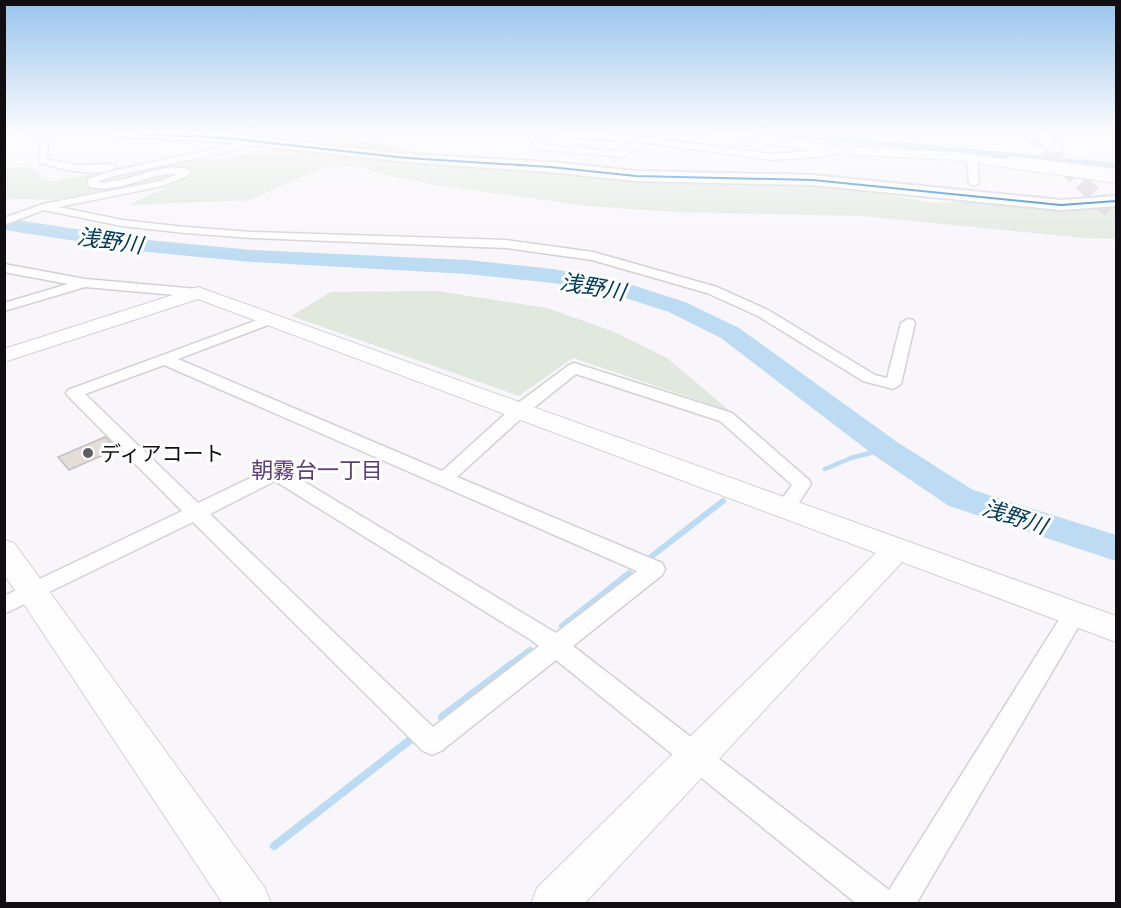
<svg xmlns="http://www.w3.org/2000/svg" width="1121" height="908" viewBox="0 0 1121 908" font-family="'Golos Text','Noto Sans JP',sans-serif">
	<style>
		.green { fill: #e1e9df }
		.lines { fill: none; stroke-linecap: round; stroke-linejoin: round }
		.stream-far2 { stroke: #bddbf2; stroke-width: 4.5 }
		.stream-far1 { stroke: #bddbf2; stroke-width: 6 }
		.stream { stroke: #bddbf2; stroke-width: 8 }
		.canal { fill: #bddbf2; fill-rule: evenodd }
		.river { fill: #bddbf2; fill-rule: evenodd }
		.building { fill: #e4ddd8; stroke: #c4c1c0; stroke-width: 1.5 }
		.primary-tunnel { stroke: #d5d3d8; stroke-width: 16; stroke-dasharray: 16 8; stroke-linecap: butt }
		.street-casing { stroke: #d3d1d6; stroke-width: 3 }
		.secondary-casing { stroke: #d3d1d6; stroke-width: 2 }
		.primary-casing { stroke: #d3d1d6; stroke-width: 4 }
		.street { fill: #fefefe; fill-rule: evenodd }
		.secondary { fill: #fefefe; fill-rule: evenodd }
		.primary { fill: #fefefe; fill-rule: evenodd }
		.bus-1-casing { stroke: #fff; stroke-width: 4.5 }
		.bus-1 { stroke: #0065bd; stroke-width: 2 }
		.poi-dot { fill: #615f64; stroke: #fff; stroke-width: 2 }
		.labels { text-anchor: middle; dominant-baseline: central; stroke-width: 6; stroke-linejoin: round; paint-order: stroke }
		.poi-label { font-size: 21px; fill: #100e13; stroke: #fff; text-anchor: start }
		.water-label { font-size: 22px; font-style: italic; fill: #003755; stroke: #fff }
		.neighbourhood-label { font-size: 22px; fill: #5e3e78; stroke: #fff }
	</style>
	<rect width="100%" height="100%" fill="#f8f6fb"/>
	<!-- green -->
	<g class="green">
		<path d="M 307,132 L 360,133 L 362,134 L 358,140 L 400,145 L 410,153 L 637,170 L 737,174 L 875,183 L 884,194 L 934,203 L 970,201 L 1086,209 L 1116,207 L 1116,239 L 1084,238 L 861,216 L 673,212 L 589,206 L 436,185 L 396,177 L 355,166 L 323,167 L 250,200 L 128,205 L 182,180 L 53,200 L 5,199 L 5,168 L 30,166 L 39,173 L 41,178 L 52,181 L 174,159 L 196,160 L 225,158 L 283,149 L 360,157 L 370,150 L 312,141 Z"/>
		<path d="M 437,291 L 547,308 L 612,331 L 667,358 L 730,411 L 573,358 L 519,396 L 291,316 L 331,292 Z"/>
	</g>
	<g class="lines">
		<!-- stream-far2 -->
		<path class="stream-far2" d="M 825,469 L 851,458 L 886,449"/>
		<!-- stream-far1 -->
		<g class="stream-far1">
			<path d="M 652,556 L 723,501"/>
			<path d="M 562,626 L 629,573"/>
			<path d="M 510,665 L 530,650"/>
		</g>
		<!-- stream -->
		<g class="stream">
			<path d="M 442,717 L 512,664"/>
			<path d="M 274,846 L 410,740"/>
		</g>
		<!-- canal -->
		<path class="canal" d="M 764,132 L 794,132 L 1116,163 L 1116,169 L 769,135 Z"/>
		<!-- river -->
		<path class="river" d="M 4,218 L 148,240 L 252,250 L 467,260 L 553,269 L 626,283 L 685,302 L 739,328 L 897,442 L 973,490 L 1116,535 L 1116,561 L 949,506 L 875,456 L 721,338 L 669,312 L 613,294 L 553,283 L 467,274 L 252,262 L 148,252 L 4,230 Z"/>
	</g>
	<!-- building -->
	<path class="building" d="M 105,437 L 117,449 L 69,470 L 58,457 Z"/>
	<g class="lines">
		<!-- primary-tunnel -->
		<path class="primary-tunnel" d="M 1030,132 L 1116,216"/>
		<!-- street casing -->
		<g class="street-casing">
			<g id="street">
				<path d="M 21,132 L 31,132 L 48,140 L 47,159 L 76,165 L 112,164 L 117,167 C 99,179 58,169 39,162 L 40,143 Z"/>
				<path d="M 541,132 L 573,132 L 645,137 L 773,154 L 825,150 L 832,147 L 837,150 L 827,156 L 773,160 L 647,143 L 623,157 L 531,149 L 529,147 ZM 548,135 L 636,142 L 621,151 L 540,145 Z"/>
				<path d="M 1107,132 L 1116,132 L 1116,138 Z"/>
				<path d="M 263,138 L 267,141 L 266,143 L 110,177 L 97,182 C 123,186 170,157 190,171 L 188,176 L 163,186 L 59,207 L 122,220 L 185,227 L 252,232 L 506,240 L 593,252 L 717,287 L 768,310 L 875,375 L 887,378 L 901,323 L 908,319 L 913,320 L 915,323 L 901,384 L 893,389 L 863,381 L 758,316 L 707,293 L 592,260 L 506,248 L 252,238 L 185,233 L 122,226 L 44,210 L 4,225 L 4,218 L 43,204 L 160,181 L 177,174 C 146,173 121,194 89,187 L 88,179 L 104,173 Z"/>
				<path d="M 972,155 L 977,158 L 979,183 L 974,186 L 969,183 L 967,158 Z"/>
				<path d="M 1011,156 L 1116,169 L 1116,175 L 1013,162 L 1004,164 L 1004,160 Z"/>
				<path d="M 4,264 L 85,279 L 198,289 L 205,293 L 198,297 L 85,287 L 4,311 L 4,303 L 68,284 L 4,272 Z"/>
				<path d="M 271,315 L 278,319 L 276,322 L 178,359 L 442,471 L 514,406 L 569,365 L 574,363 L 732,413 L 809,480 L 811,484 L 793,512 L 786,514 L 779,512 L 776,507 L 792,485 L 720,421 L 576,374 L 526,414 L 457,477 L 662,563 L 665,569 L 662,575 L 573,646 L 889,890 L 1067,607 L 1075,604 L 1083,607 L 1086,613 L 1083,619 L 916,904 L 857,904 L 556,660 L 441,751 L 432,755 L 423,751 L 193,522 L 4,614 L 4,596 L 182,511 L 68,396 L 66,393 L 68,390 ZM 164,365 L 637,571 L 556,633 L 283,469 L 269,469 L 198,503 L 85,394 ZM 275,481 L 531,640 L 539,646 L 433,727 L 210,514 Z"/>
			</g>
		</g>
		<!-- secondary casing -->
		<g class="secondary-casing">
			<g id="secondary">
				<path d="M 707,132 L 735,132 L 832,146 L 956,152 L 1116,175 L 1116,183 L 956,160 L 832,154 L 713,136 Z"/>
				<path d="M 198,287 L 1116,616 L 1116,642 L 902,562 L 584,904 L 531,904 L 537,888 L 876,553 L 198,299 L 4,362 L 4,349 Z"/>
				<path d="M 4,540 L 14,543 L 265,888 L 271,904 L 223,904 L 4,574 Z"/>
			</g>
		</g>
		<!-- primary casing -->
		<g class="primary-casing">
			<g id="primary">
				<path d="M 104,132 L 225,134 L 407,154 L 550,162 L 636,171 L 813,175 L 1061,200 L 1116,196 L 1116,206 L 1061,210 L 813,185 L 636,181 L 550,172 L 407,162 L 225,142 L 111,136 Z"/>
				<path d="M 1030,132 L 1045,132 L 1062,149 L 1055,153 L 1050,152 Z"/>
			</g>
		</g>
		<!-- street -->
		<use href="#street" class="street"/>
		<!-- secondary -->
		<use href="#secondary" class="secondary"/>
		<!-- primary -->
		<use href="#primary" class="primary"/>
		<!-- bus-1 casing -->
		<g class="bus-1-casing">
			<path id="bus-1" d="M 111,132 L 225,138 L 407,158 L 550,167 L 636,176 L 813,180 L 1061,205 L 1116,201"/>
		</g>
		<!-- bus-1 -->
		<use href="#bus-1" class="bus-1"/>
	</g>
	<!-- sky -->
	<linearGradient id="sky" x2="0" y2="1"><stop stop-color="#97c4ec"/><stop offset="0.51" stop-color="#fcfbfd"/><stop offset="1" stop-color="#fcfbfd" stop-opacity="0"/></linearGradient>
	<rect width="1121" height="259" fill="url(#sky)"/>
	<!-- markers -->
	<circle class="poi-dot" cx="88" cy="453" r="6"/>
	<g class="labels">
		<!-- poi labels -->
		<g class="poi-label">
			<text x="100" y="453">ディアコート</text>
		</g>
		<!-- water labels -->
		<g class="water-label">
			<text transform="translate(110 240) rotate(8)">浅野川</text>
			<text transform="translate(593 286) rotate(10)">浅野川</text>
			<text transform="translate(1015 516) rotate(18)">浅野川</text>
		</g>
		<!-- neighbourhood labels -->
		<g class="neighbourhood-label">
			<text x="317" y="469">朝霧台一丁目</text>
		</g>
	</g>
	<!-- border -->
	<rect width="1121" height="908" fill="none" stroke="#100e13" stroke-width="12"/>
</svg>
